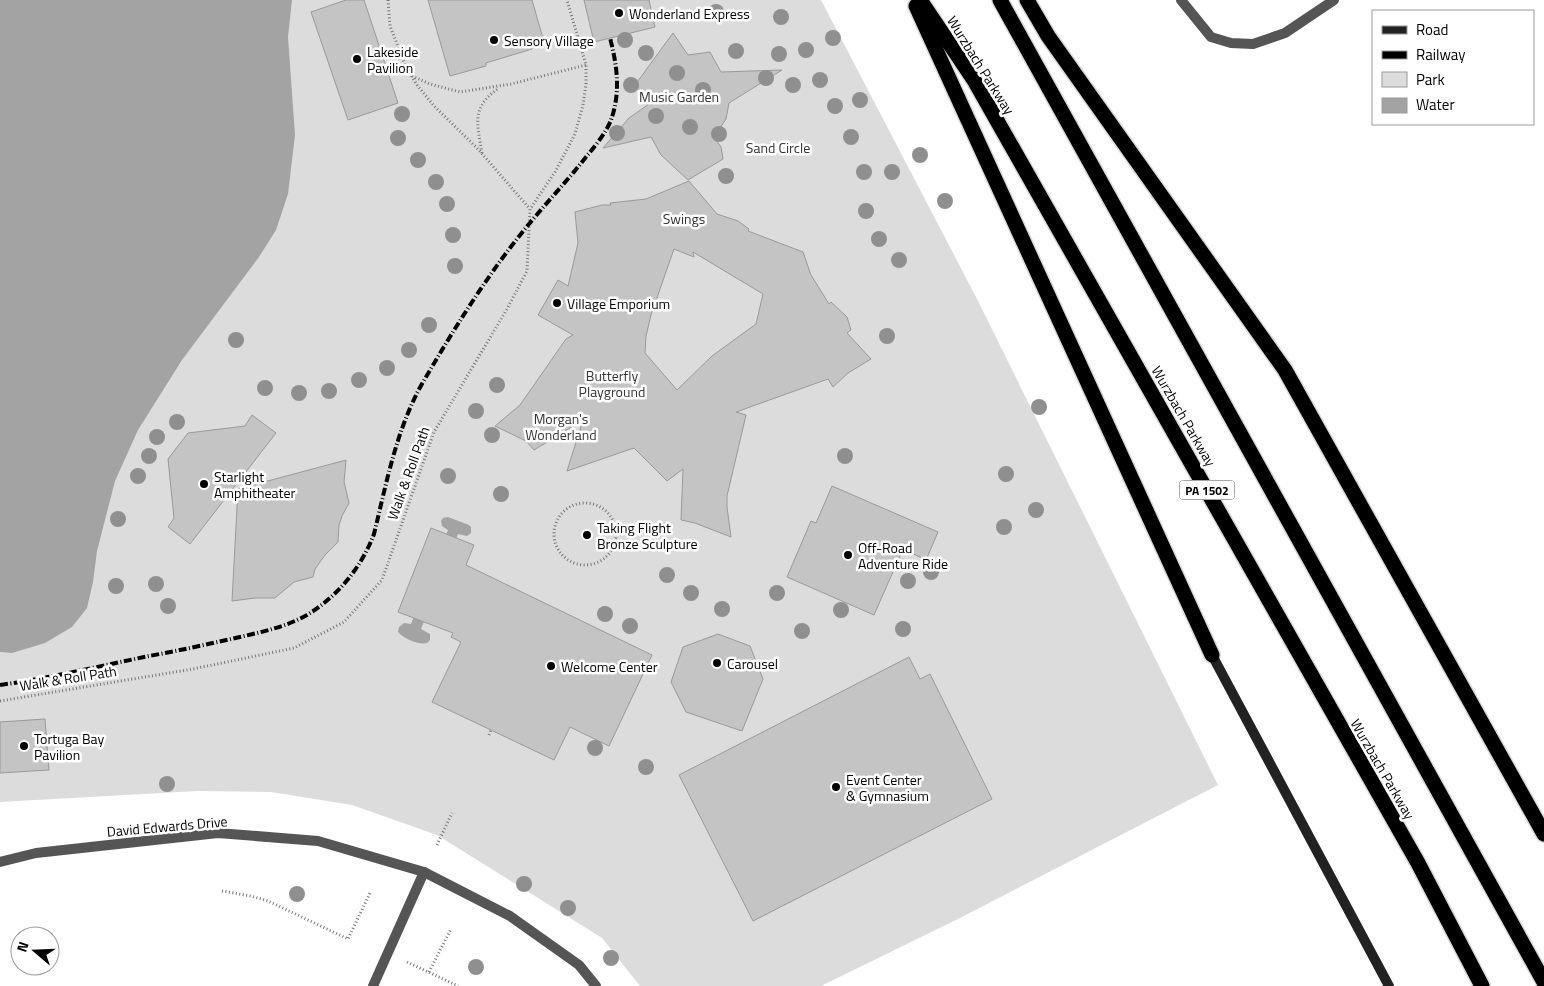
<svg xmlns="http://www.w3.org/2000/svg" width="1544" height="986" viewBox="0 0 1544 986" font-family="'Titillium Web',sans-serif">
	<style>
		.green { fill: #dcdcdc }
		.water { fill: #a3a3a3 }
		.building { fill: #c4c4c4; stroke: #999; fill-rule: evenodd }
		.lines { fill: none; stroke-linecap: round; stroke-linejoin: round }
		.motorway-casing { stroke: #dbdbdb; stroke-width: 18 }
		.path { stroke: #777; stroke-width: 3; stroke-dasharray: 1 2.5; stroke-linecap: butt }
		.service { stroke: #555; stroke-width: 10 }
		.tertiary { stroke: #555; stroke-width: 10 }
		.secondary { stroke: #222; stroke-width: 10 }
		.motorway { stroke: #000; stroke-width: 15 }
		.rail { stroke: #000; stroke-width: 4; stroke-dasharray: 8 2.5 1 2.5; stroke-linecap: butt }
		.tree { fill: #8f8f8f }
		.poi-dot { fill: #000; stroke: #fff; stroke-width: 2 }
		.labels { text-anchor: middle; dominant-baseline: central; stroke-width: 5; stroke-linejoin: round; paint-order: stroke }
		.shield { fill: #fff; stroke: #4c4c4c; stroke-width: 1 }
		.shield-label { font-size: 12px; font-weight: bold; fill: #000 }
		.poi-label { font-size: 14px; fill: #000; stroke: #fff; text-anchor: start }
		.street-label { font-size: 14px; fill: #000; stroke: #fff }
		.park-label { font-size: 14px; fill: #333; stroke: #fff }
	</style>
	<rect width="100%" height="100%" fill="#fff"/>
	<!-- green -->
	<path class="green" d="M 0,0 L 821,0 L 976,297 L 1218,785 L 958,919 L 821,986 L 640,986 L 602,938 L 437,835 L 352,805 L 271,792 L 197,791 L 0,802 Z"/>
	<!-- water -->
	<g class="water">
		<path d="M 0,0 L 292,0 L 288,37 L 295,135 L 288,194 L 276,230 L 259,257 L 182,360 L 138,430 L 115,481 L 97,551 L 93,582 L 87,608 L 72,627 L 45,643 L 12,653 L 0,652 Z"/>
		<path d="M 448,517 L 469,525 L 471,527 L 471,533 L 467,536 L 458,534 L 421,629 L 430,634 L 430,640 L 427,643 C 419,645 404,639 398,632 L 399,627 L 404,623 L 411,624 L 448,530 L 442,526 L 441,521 L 443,518 Z"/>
	</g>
	<!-- building -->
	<g class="building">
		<path d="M 346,0 L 364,0 L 398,103 L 348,120 L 311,12 Z"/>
		<path d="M 428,0 L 532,0 L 544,42 L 531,46 L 532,49 L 486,63 L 486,66 L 450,76 Z"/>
		<path d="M 584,0 L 649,0 L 655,27 L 594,42 Z"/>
		<path d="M 673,33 L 688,55 L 710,52 L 721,72 L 782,70 L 729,103 L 726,119 L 714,137 L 721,147 L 723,159 L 688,180 L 661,155 L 651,137 L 603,148 L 629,118 L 649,104 L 635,85 Z"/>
		<path d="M 689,181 L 717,214 L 738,221 L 749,229 L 748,231 L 803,252 L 811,275 L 829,304 L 831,302 L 847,317 L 851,330 L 847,333 L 871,359 L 848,373 L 833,387 L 828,379 L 736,412 L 746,415 L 727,496 L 727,507 L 731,537 L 695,523 L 681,520 L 683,469 L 667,481 L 634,448 L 567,471 L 583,420 L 534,450 L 526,441 L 495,426 L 520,405 L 566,339 L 573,335 L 538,315 L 558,280 L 568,286 L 578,243 L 575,212 L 602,205 L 611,205 L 610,203 L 646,199 ZM 674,249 L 694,257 L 693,252 L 763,294 L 756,324 L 712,356 L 677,390 L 645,353 L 646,336 L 651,315 Z"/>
		<path d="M 252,415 L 276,433 L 190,544 L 168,527 L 174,518 L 168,459 L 188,433 L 245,426 Z"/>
		<path d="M 346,460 L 344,482 L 349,503 L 342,516 L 339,525 L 338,542 L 325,555 L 315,569 L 313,577 L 294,582 L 275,598 L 255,598 L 232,601 L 238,489 Z"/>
		<path d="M 832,486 L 938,532 L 926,560 L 903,549 L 874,615 L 787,577 L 811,521 L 816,523 Z"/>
		<path d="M 431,528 L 474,545 L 466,565 L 652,655 L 609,746 L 570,727 L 554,760 L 432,702 L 461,642 L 451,637 L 453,633 L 398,612 Z"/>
		<path d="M 718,634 L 750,646 L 763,679 L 742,731 L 686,712 L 671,682 L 683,647 Z"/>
		<path d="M 909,657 L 920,679 L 930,674 L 992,799 L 753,921 L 679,775 Z"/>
		<path d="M 45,719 L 49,770 L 0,773 L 0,722 Z"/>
	</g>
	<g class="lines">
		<!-- motorway casing -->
		<g class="motorway-casing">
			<g id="motorway">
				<path d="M 920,0 L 974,80 L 1418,863 L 1482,986"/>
				<path d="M 1000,0 L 1544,982"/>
				<path d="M 1027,0 L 1048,36 L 1285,370 L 1544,834"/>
				<path d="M 916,6 L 1212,655"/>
			</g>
		</g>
		<!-- path -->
		<g class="path">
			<path d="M 388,0 L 390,26 L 405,65 L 417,85 L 434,106 L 477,148 L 530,209"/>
			<path d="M 412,76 L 430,84 L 460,92 L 511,84 L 586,65"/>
			<path d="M 482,153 C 477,123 471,107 499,88"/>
			<circle cx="585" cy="534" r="31"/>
			<path d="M 0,701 L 193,669 L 294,648 L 344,622 L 382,580 L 434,432 L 507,309 L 527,271 L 530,209 L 555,172 L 575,134 L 583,105 L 586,84 L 586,65 L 567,0"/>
			<path d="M 489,735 L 491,730"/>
			<path d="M 437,845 L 452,813"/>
			<path d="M 222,891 L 251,896 L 268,901 L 348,939 L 370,893"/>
			<path d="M 407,962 L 458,986"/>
			<path d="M 429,972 L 451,929"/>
		</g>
		<!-- service -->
		<g class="service">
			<path d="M 1181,0 L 1211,37 L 1231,43 L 1253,44 L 1285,33 L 1334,0"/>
			<path d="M 373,986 L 424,872"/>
		</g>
		<!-- tertiary -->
		<path class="tertiary" d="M 0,862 L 36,853 L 218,833 L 318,841 L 424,872 L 510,916 L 579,965 L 596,986"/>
		<!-- secondary -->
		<path class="secondary" d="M 1212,655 L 1389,986"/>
		<!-- motorway -->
		<use href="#motorway" class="motorway"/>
		<!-- rail -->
		<path class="rail" d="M 0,685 C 50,678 100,666 149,656 C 177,651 204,645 231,639 C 257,633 284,628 307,615 C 338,596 361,568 374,534 C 387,481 397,425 426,377 C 457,324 490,271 529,224 C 548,201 568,180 586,157 C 595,146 606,133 611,120 C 621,92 617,65 610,38"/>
	</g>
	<!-- trees -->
	<g class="tree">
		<circle cx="716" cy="12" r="8"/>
		<circle cx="781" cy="17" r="8"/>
		<circle cx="833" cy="38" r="8"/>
		<circle cx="625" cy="40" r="8"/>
		<circle cx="806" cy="50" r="8"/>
		<circle cx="736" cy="51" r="8"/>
		<circle cx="646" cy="53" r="8"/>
		<circle cx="779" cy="54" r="8"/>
		<circle cx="677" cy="73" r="8"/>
		<circle cx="766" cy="78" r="8"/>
		<circle cx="820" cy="80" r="8"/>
		<circle cx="631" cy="85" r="8"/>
		<circle cx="793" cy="85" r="8"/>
		<circle cx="703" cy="90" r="8"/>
		<circle cx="860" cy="100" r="8"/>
		<circle cx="835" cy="106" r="8"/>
		<circle cx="402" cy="114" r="8"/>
		<circle cx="656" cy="116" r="8"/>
		<circle cx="690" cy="127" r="8"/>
		<circle cx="617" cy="133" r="8"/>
		<circle cx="719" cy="134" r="8"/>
		<circle cx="851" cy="137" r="8"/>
		<circle cx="398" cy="138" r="8"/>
		<circle cx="920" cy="155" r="8"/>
		<circle cx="418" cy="160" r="8"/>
		<circle cx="864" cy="172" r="8"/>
		<circle cx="892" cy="172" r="8"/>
		<circle cx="726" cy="176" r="8"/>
		<circle cx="436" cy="182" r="8"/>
		<circle cx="945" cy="201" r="8"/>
		<circle cx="447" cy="204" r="8"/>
		<circle cx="866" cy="211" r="8"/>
		<circle cx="453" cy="235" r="8"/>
		<circle cx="879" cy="239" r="8"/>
		<circle cx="899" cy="260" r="8"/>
		<circle cx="455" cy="266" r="8"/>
		<circle cx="429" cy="325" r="8"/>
		<circle cx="887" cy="336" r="8"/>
		<circle cx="236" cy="340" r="8"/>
		<circle cx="409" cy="350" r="8"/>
		<circle cx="387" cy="368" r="8"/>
		<circle cx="359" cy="380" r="8"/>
		<circle cx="497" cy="385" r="8"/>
		<circle cx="265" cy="388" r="8"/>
		<circle cx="329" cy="391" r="8"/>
		<circle cx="299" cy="393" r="8"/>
		<circle cx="1039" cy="407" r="8"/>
		<circle cx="476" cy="411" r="8"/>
		<circle cx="177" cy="422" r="8"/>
		<circle cx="492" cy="435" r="8"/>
		<circle cx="157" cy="437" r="8"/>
		<circle cx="149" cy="456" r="8"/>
		<circle cx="845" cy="456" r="8"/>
		<circle cx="1006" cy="474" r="8"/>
		<circle cx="138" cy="476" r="8"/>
		<circle cx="448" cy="476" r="8"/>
		<circle cx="501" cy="494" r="8"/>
		<circle cx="1036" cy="510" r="8"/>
		<circle cx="118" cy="519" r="8"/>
		<circle cx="1004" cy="527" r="8"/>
		<circle cx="931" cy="572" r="8"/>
		<circle cx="667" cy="575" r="8"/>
		<circle cx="908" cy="581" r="8"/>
		<circle cx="156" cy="584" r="8"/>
		<circle cx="116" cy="586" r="8"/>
		<circle cx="691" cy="593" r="8"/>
		<circle cx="777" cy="593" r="8"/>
		<circle cx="168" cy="606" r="8"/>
		<circle cx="722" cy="609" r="8"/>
		<circle cx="841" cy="610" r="8"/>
		<circle cx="605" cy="614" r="8"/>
		<circle cx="630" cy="626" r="8"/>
		<circle cx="903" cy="629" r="8"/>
		<circle cx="802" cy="631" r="8"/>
		<circle cx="595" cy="748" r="8"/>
		<circle cx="646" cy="767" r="8"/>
		<circle cx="167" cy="784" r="8"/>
		<circle cx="524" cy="884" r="8"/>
		<circle cx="297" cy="894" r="8"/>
		<circle cx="568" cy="908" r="8"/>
		<circle cx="611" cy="958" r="8"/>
		<circle cx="476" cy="967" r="8"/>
	</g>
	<!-- markers -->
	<g class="poi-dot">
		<circle cx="619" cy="13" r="5"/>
		<circle cx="494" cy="40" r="5"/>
		<circle cx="357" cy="59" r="5"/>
		<circle cx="557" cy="303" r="5"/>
		<circle cx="204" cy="484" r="5"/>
		<circle cx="587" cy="535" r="5"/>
		<circle cx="848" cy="555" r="5"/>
		<circle cx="717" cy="663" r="5"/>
		<circle cx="551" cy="666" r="5"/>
		<circle cx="24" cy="746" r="5"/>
		<circle cx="836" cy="787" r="5"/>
	</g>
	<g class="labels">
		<!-- shield labels -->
		<rect class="shield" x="1179.5" y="480.5" width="55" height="19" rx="4"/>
		<g class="shield-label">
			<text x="1207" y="490">PA 1502</text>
		</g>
		<!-- poi labels -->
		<g class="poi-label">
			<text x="629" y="13">Wonderland Express</text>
			<text x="504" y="40">Sensory Village</text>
			<text x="367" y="51">Lakeside<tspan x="367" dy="16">Pavilion</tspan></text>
			<text x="567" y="303">Village Emporium</text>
			<text x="214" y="476">Starlight<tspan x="214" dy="16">Amphitheater</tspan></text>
			<text x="597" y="527">Taking Flight<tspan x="597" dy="16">Bronze Sculpture</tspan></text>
			<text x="858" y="547">Off-Road<tspan x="858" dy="16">Adventure Ride</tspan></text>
			<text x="727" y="663">Carousel</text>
			<text x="561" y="666">Welcome Center</text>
			<text x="34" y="738">Tortuga Bay<tspan x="34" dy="16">Pavilion</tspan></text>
			<text x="846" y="779">Event Center<tspan x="846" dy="16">&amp; Gymnasium</tspan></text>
		</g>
		<!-- street labels -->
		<g class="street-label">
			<text transform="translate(981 65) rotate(58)">Wurzbach Parkway</text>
			<text transform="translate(1184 416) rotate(60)">Wurzbach Parkway</text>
			<text transform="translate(408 473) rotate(-70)">Walk &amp; Roll Path</text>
			<text transform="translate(68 678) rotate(-9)">Walk &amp; Roll Path</text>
			<text transform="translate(1383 769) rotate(60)">Wurzbach Parkway</text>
			<text transform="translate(167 826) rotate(-5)">David Edwards Drive</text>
		</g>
		<!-- park labels -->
		<g class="park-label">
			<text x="679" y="96">Music Garden</text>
			<text x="778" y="147">Sand Circle</text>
			<text x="684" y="218">Swings</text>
			<text x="612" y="375">Butterfly<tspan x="612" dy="16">Playground</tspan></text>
			<text x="561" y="418">Morgan's<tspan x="561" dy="16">Wonderland</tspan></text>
		</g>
	</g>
	<!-- legend -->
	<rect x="1372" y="10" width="162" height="115" fill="#ffffff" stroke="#999999"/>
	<rect x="1382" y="26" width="25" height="8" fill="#222222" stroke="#999999"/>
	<text x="1416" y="35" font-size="15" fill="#000000">Road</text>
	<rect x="1382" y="51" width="25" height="8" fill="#000000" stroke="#999999"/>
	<text x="1416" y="60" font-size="15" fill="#000000">Railway</text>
	<rect x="1382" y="72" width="25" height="15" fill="#dcdcdc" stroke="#999999"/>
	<text x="1416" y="85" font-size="15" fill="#000000">Park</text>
	<rect x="1382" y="98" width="25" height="15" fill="#a3a3a3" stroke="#999999"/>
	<text x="1416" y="110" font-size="15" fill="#000000">Water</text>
	<!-- north arrow -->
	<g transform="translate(35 951) rotate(289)"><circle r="24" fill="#ffffff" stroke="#999999"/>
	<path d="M0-4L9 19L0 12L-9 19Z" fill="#000000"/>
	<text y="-8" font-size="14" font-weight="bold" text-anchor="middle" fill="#000000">N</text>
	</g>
</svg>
